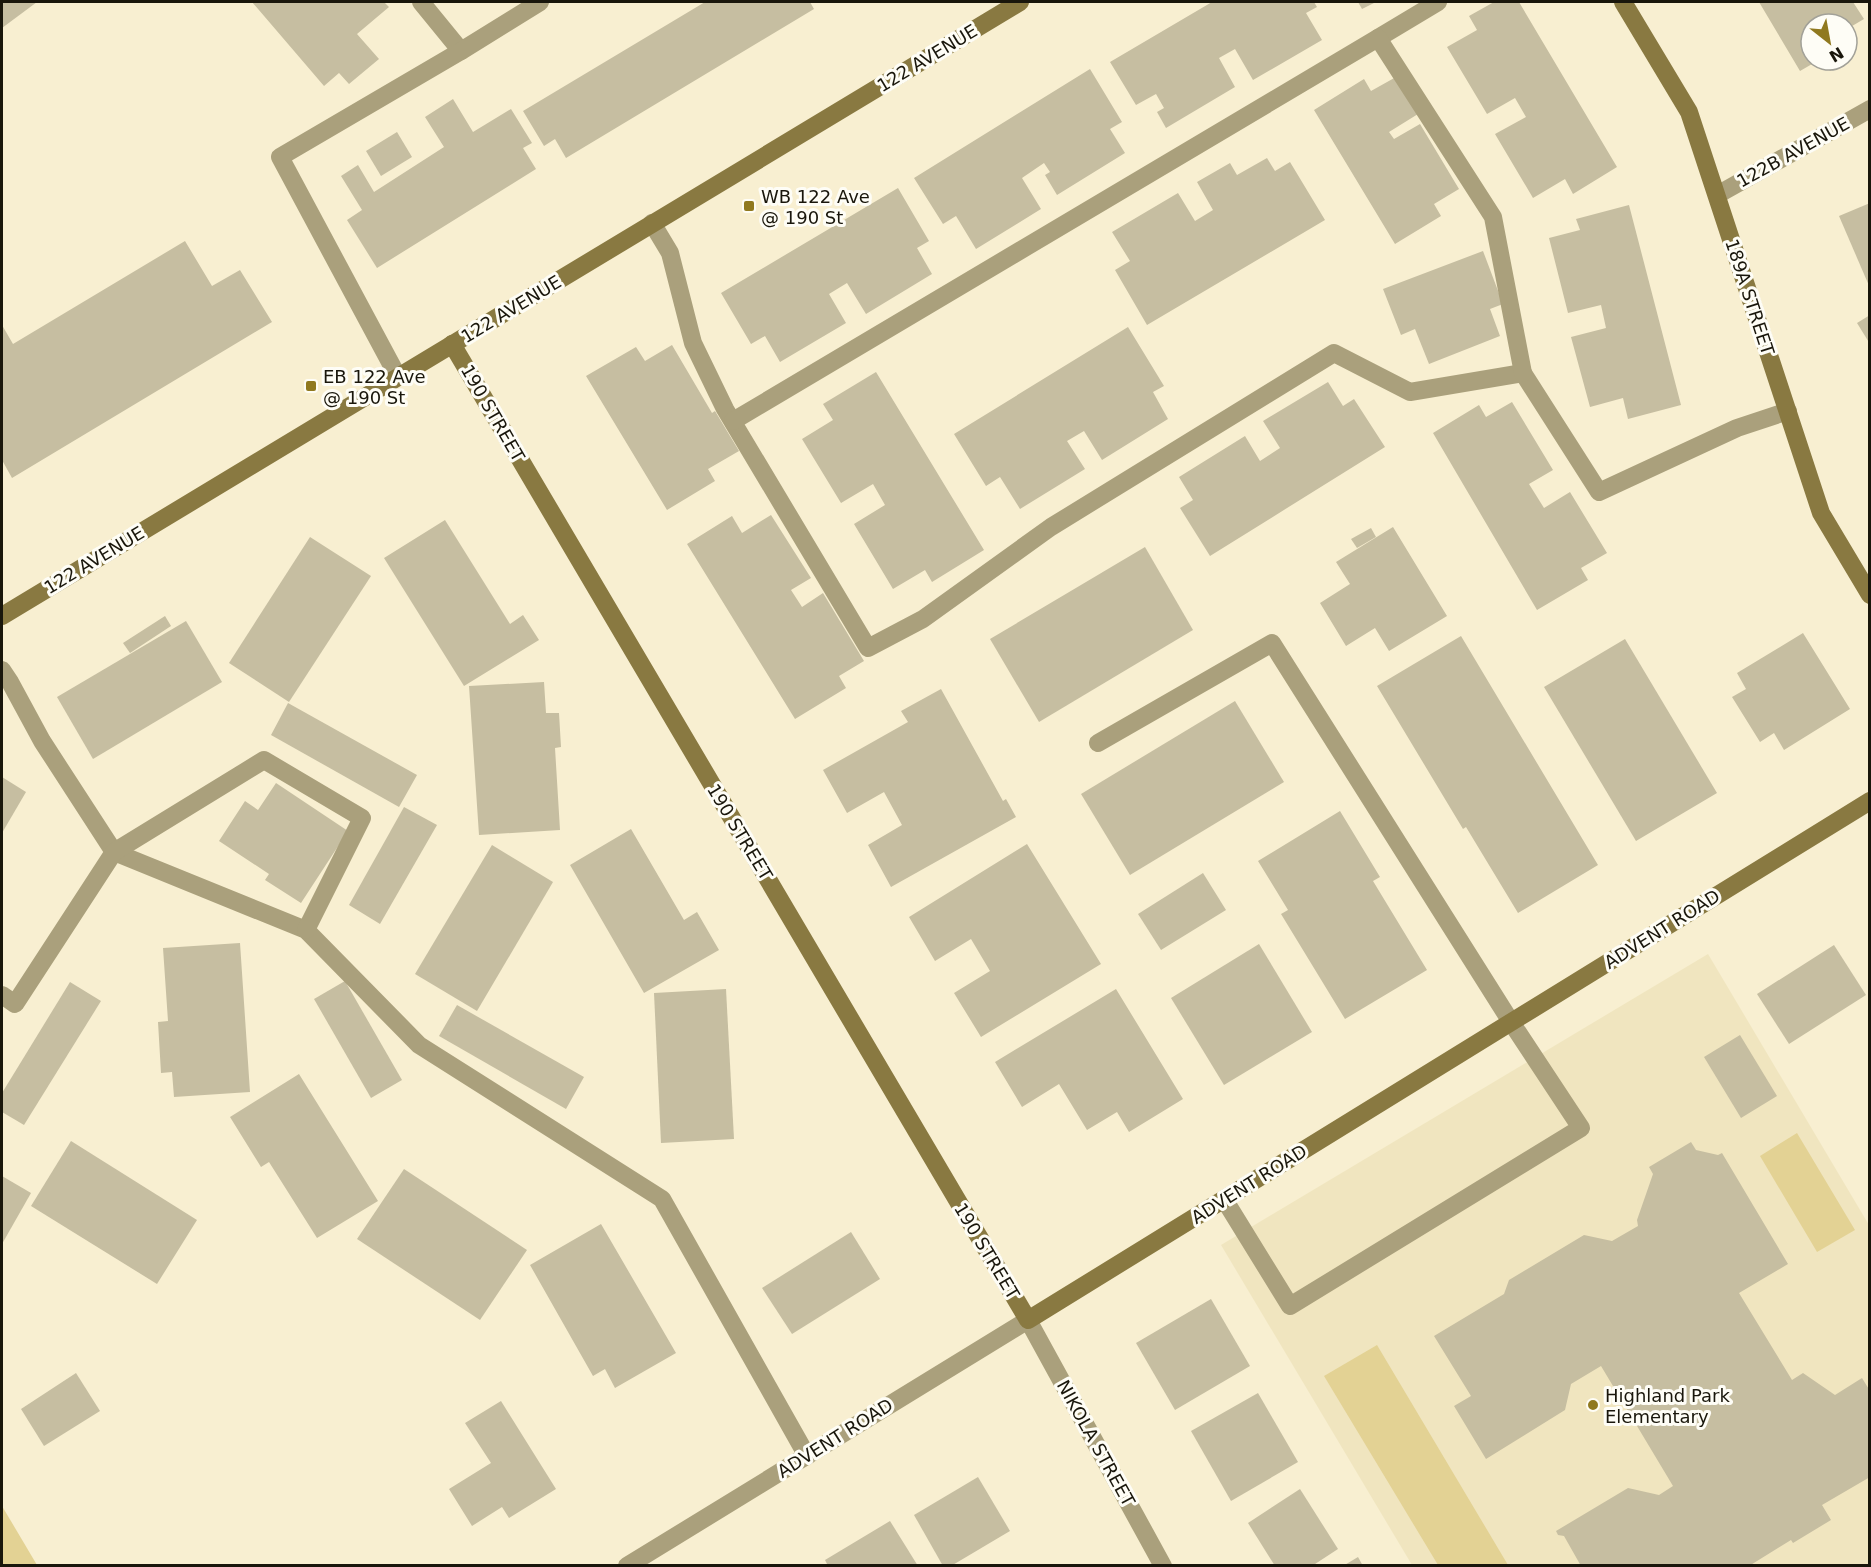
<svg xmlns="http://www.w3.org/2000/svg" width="1871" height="1567" viewBox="0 0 1871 1567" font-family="'DejaVu Sans',sans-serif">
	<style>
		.built { fill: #f0e5bf }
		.green { fill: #e3d294 }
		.building { fill: #c6bea1 }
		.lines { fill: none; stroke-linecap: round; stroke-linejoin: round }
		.lane { stroke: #aaa07c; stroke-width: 18 }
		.street { stroke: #aaa07c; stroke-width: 18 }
		.secondary { stroke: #897941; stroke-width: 18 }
		.poi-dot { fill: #90791f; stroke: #fefdf6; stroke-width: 2 }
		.labels { text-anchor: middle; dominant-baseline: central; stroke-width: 6; stroke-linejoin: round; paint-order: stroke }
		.street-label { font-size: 18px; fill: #19160b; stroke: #fefdf6 }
		.poi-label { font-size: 18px; fill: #19160b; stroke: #fefdf6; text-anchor: start }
	</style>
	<rect width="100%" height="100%" fill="#f8efd1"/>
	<!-- built -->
	<path class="built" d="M 1708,954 L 1869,1225 L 1869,1565 L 1412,1565 L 1221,1245 Z"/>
	<!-- green -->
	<g class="green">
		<path d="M 1797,1133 L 1855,1230 L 1817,1252 L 1760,1156 Z"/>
		<path d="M 1377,1345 L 1508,1565 L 1438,1565 L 1324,1376 Z"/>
		<path d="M 2,1506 L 37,1565 L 2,1565 Z"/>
	</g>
	<!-- building -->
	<g class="building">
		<path d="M 2,2 L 37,2 L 2,28 Z"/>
		<path d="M 252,2 L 384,2 L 389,7 L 357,34 L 379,59 L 349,84 L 339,73 L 324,86 Z"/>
		<path d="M 705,2 L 810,2 L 814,9 L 566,158 L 555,139 L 544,146 L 523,111 Z"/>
		<path d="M 1212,2 L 1314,2 L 1317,7 L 1306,13 L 1322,40 L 1253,80 L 1235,49 L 1219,58 L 1235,87 L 1166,128 L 1157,112 L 1164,108 L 1156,94 L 1136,105 L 1110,62 Z"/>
		<path d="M 1358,2 L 1376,2 L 1362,9 Z"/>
		<path d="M 1494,2 L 1519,2 L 1617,167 L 1573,194 L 1565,179 L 1533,198 L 1495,134 L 1526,117 L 1515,98 L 1487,114 L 1447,47 L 1477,30 L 1469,16 Z"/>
		<path d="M 1759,2 L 1853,2 L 1864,19 L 1847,29 L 1847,24 L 1811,24 L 1811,60 L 1819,60 L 1800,71 Z"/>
		<path d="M 1847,46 L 1854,56 L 1830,71 L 1824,60 L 1847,60 Z"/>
		<path d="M 1090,69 L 1122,122 L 1110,129 L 1125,153 L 1057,195 L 1045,175 L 1050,172 L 1044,163 L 1022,178 L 1041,209 L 976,249 L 956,216 L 943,224 L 914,178 Z"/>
		<path d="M 1396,77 L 1418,114 L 1389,132 L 1394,139 L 1420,124 L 1459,189 L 1434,204 L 1441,216 L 1395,244 L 1314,110 L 1364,79 L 1371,91 Z"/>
		<path d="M 453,99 L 473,132 L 511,109 L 532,143 L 523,148 L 536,169 L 377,268 L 347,220 L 362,210 L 341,176 L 358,165 L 374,192 L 444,147 L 425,117 Z"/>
		<path d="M 397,132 L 412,157 L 381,176 L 366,151 Z"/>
		<path d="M 1267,158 L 1275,171 L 1290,162 L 1325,220 L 1147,325 L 1115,270 L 1130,261 L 1112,232 L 1178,193 L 1195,221 L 1213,210 L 1197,182 L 1230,163 L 1237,175 Z"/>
		<path d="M 898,188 L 929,241 L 917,248 L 932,274 L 866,314 L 847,283 L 829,294 L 846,323 L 780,362 L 765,336 L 751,344 L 721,293 Z"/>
		<path d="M 1870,203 L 1870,288 L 1839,216 Z"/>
		<path d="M 1629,205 L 1681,405 L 1628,419 L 1623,398 L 1590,407 L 1571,337 L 1606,328 L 1601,305 L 1568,313 L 1549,238 L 1580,230 L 1576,219 Z"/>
		<path d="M 185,241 L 212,286 L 240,270 L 272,322 L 12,478 L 2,460 L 2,325 L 13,344 Z"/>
		<path d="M 1483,251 L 1503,304 L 1490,309 L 1500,336 L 1429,364 L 1415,329 L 1401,335 L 1383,289 Z"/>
		<path d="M 1870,315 L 1870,344 L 1857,323 Z"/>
		<path d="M 1128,327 L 1164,386 L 1153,392 L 1168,419 L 1102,460 L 1084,431 L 1067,441 L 1085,469 L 1020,509 L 1000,477 L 986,486 L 954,434 Z"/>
		<path d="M 672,345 L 712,413 L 715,411 L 739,451 L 708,469 L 715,481 L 667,510 L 586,376 L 636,347 L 645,361 Z"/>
		<path d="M 876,372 L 984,550 L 932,582 L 925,570 L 893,589 L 854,524 L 885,505 L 873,484 L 841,503 L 802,439 L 833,420 L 823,404 Z"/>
		<path d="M 1328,382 L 1343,406 L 1354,399 L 1385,447 L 1210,556 L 1180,508 L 1193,500 L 1179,477 L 1245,436 L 1260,461 L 1280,448 L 1263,421 Z"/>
		<path d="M 1512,402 L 1553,470 L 1529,484 L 1544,508 L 1570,492 L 1607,553 L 1581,568 L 1588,580 L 1537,610 L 1433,433 L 1479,405 L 1486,417 Z"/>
		<path d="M 771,515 L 811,578 L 791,590 L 802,607 L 823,593 L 864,661 L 839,676 L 846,688 L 795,719 L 687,544 L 732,516 L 742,533 Z"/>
		<path d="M 445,520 L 510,624 L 523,615 L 539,640 L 464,686 L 384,558 Z"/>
		<path d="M 1393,527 L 1447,616 L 1389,651 L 1375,628 L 1346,646 L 1320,603 L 1350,584 L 1336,562 Z"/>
		<path d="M 1371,528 L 1376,537 L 1357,548 L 1351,539 Z"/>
		<path d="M 310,537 L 371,576 L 289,702 L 229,663 Z"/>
		<path d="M 1145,547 L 1193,630 L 1039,722 L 990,639 Z"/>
		<path d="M 165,616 L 171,626 L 130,653 L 123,643 Z"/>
		<path d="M 186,621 L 222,682 L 93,759 L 57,697 Z"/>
		<path d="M 1803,633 L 1850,709 L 1784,750 L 1774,733 L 1760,742 L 1732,697 L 1746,689 L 1737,673 Z"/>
		<path d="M 1461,636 L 1598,865 L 1518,913 L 1466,827 L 1463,829 L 1377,686 Z"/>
		<path d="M 1625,639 L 1717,793 L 1636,841 L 1544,687 Z"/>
		<path d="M 544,682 L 546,713 L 559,713 L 561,747 L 555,748 L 560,830 L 479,835 L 469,686 Z"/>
		<path d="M 941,689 L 1003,801 L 1006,799 L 1016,817 L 891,887 L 868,845 L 902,825 L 884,792 L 847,813 L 823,770 L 908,722 L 901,711 Z"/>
		<path d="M 1235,701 L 1284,782 L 1130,875 L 1081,794 Z"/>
		<path d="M 288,703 L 417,775 L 399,807 L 271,735 Z"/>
		<path d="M 2,777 L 26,792 L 2,833 Z"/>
		<path d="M 276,783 L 348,831 L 301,903 L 265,880 L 269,874 L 219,841 L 245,801 L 258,810 Z"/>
		<path d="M 404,807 L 437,825 L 380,924 L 349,905 Z"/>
		<path d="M 1340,811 L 1380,877 L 1373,881 L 1427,970 L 1345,1019 L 1281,914 L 1288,910 L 1258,861 Z"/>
		<path d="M 631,829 L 684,920 L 697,912 L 719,950 L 644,993 L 570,865 Z"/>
		<path d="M 1027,844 L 1101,964 L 981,1037 L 954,993 L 990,971 L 971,939 L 935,961 L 909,917 Z"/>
		<path d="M 492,845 L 553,882 L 477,1011 L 415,974 Z"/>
		<path d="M 1203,873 L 1226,910 L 1161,950 L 1138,914 Z"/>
		<path d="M 240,943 L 250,1092 L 174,1097 L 172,1072 L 161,1073 L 158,1022 L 168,1021 L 163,948 Z"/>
		<path d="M 1259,944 L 1312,1032 L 1224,1085 L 1171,998 Z"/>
		<path d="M 1834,945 L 1866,995 L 1789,1044 L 1757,994 Z"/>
		<path d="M 345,981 L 402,1080 L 371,1098 L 314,999 Z"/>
		<path d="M 70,982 L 101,1001 L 24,1125 L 2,1112 L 2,1093 Z"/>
		<path d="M 726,989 L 734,1139 L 661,1143 L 654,993 Z"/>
		<path d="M 1116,989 L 1183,1099 L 1129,1132 L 1117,1112 L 1087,1130 L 1059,1084 L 1022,1107 L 995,1062 Z"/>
		<path d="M 457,1005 L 584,1077 L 566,1109 L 439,1036 Z"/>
		<path d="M 1740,1035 L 1777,1096 L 1741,1118 L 1704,1057 Z"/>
		<path d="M 299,1074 L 378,1201 L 317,1238 L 269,1162 L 261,1167 L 230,1117 Z"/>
		<path d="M 71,1141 L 197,1220 L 157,1284 L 31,1206 Z"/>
		<path d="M 1691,1142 L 1696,1150 L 1718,1155 L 1722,1153 L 1788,1264 L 1739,1293 L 1792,1380 L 1803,1373 L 1835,1395 L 1862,1378 L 1870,1391 L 1870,1477 L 1822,1505 L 1831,1520 L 1793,1543 L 1791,1540 L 1749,1566 L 1581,1566 L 1564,1536 L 1558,1535 L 1556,1531 L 1628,1488 L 1659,1495 L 1673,1486 L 1601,1366 L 1571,1384 L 1565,1410 L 1486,1459 L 1454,1406 L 1471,1396 L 1434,1336 L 1504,1294 L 1509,1280 L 1584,1235 L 1612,1241 L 1638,1226 L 1637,1220 L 1653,1174 L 1649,1167 Z"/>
		<path d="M 404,1169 L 527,1250 L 480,1320 L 357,1239 Z"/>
		<path d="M 2,1176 L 31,1193 L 2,1244 Z"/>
		<path d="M 601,1224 L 676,1353 L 615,1388 L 605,1369 L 593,1376 L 530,1265 Z"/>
		<path d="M 851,1232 L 880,1279 L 792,1334 L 762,1288 Z"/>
		<path d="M 1211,1299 L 1250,1366 L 1175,1410 L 1136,1343 Z"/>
		<path d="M 76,1373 L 100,1411 L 44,1446 L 21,1409 Z"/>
		<path d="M 1258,1393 L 1298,1462 L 1231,1501 L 1191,1431 Z"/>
		<path d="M 501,1401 L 556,1489 L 509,1518 L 502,1507 L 472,1526 L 449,1489 L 491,1463 L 465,1423 Z"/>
		<path d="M 978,1477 L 1010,1531 L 951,1566 L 943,1566 L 914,1515 Z"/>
		<path d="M 1300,1489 L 1338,1549 L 1312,1566 L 1275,1566 L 1248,1523 Z"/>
		<path d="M 890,1521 L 918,1566 L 828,1566 L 825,1560 Z"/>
		<path d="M 1358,1557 L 1363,1566 L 1343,1566 Z"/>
	</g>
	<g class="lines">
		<!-- lane -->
		<g class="lane">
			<path d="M 421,2 L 461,51"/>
			<path d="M 1378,38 L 1438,2"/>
			<path d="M 652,223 L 670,253 L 693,343 L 725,409 L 868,648 L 923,619 L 1051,527 L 1334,353 L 1410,392 L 1523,373 L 1599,492 L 1737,428 L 1788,411"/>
			<path d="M 398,377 L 280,157 L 461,51 L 540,2"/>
			<path d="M 733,421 L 1378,38 L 1493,217 L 1523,373"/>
			<path d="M 2,670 L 10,682 L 42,741 L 114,852 L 306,930 L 419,1045 L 662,1199 L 807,1456"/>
			<path d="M 1098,743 L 1272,643 L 1511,1022 L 1581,1128 L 1290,1306 L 1224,1199"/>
			<path d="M 2,995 L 15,1004 L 114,852 L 264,760 L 362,818 L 306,930"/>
		</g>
		<!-- street -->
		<g class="street">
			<path d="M 1717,195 L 1870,109"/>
			<path d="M 627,1566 L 1028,1320 L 1163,1566"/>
		</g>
		<!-- secondary -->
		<g class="secondary">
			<path d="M 1623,2 L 1689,112 L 1821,513 L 1870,595"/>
			<path d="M 452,344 L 1028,1320 L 1870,801"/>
			<path d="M 2,616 L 1020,2"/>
		</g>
	</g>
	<!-- markers -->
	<g class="poi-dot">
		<rect x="743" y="200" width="12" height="12" rx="3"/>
		<rect x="305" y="380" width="12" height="12" rx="3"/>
		<circle cx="1593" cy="1405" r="6"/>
	</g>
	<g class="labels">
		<!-- street labels -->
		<g class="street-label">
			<text transform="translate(927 58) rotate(-31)">122 AVENUE</text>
			<text transform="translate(1793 152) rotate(-29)">122B AVENUE</text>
			<text transform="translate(1750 297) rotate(72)">189A STREET</text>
			<text transform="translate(511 309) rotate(-31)">122 AVENUE</text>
			<text transform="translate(493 413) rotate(60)">190 STREET</text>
			<text transform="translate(94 560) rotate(-31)">122 AVENUE</text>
			<text transform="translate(740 832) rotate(59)">190 STREET</text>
			<text transform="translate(1662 929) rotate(-32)">ADVENT ROAD</text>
			<text transform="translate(1249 1184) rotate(-32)">ADVENT ROAD</text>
			<text transform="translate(987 1251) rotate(59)">190 STREET</text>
			<text transform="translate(835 1438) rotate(-32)">ADVENT ROAD</text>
			<text transform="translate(1096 1443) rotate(61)">NIKOLA STREET</text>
		</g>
		<!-- poi labels -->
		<g class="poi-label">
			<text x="761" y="196">WB 122 Ave<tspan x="761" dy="21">@ 190 St</tspan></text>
			<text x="323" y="376">EB 122 Ave<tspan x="323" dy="21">@ 190 St</tspan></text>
			<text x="1605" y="1395">Highland Park<tspan x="1605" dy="21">Elementary</tspan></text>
		</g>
	</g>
	<!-- border -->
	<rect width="1871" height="1567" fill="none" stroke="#19160b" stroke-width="6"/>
	<!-- north arrow -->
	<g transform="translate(1829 42) rotate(149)"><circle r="28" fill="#fefdf6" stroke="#a2a198" stroke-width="1.5"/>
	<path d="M0-4.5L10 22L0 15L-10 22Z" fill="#90791f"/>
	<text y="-9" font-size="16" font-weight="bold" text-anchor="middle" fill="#19160b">N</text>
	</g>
</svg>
